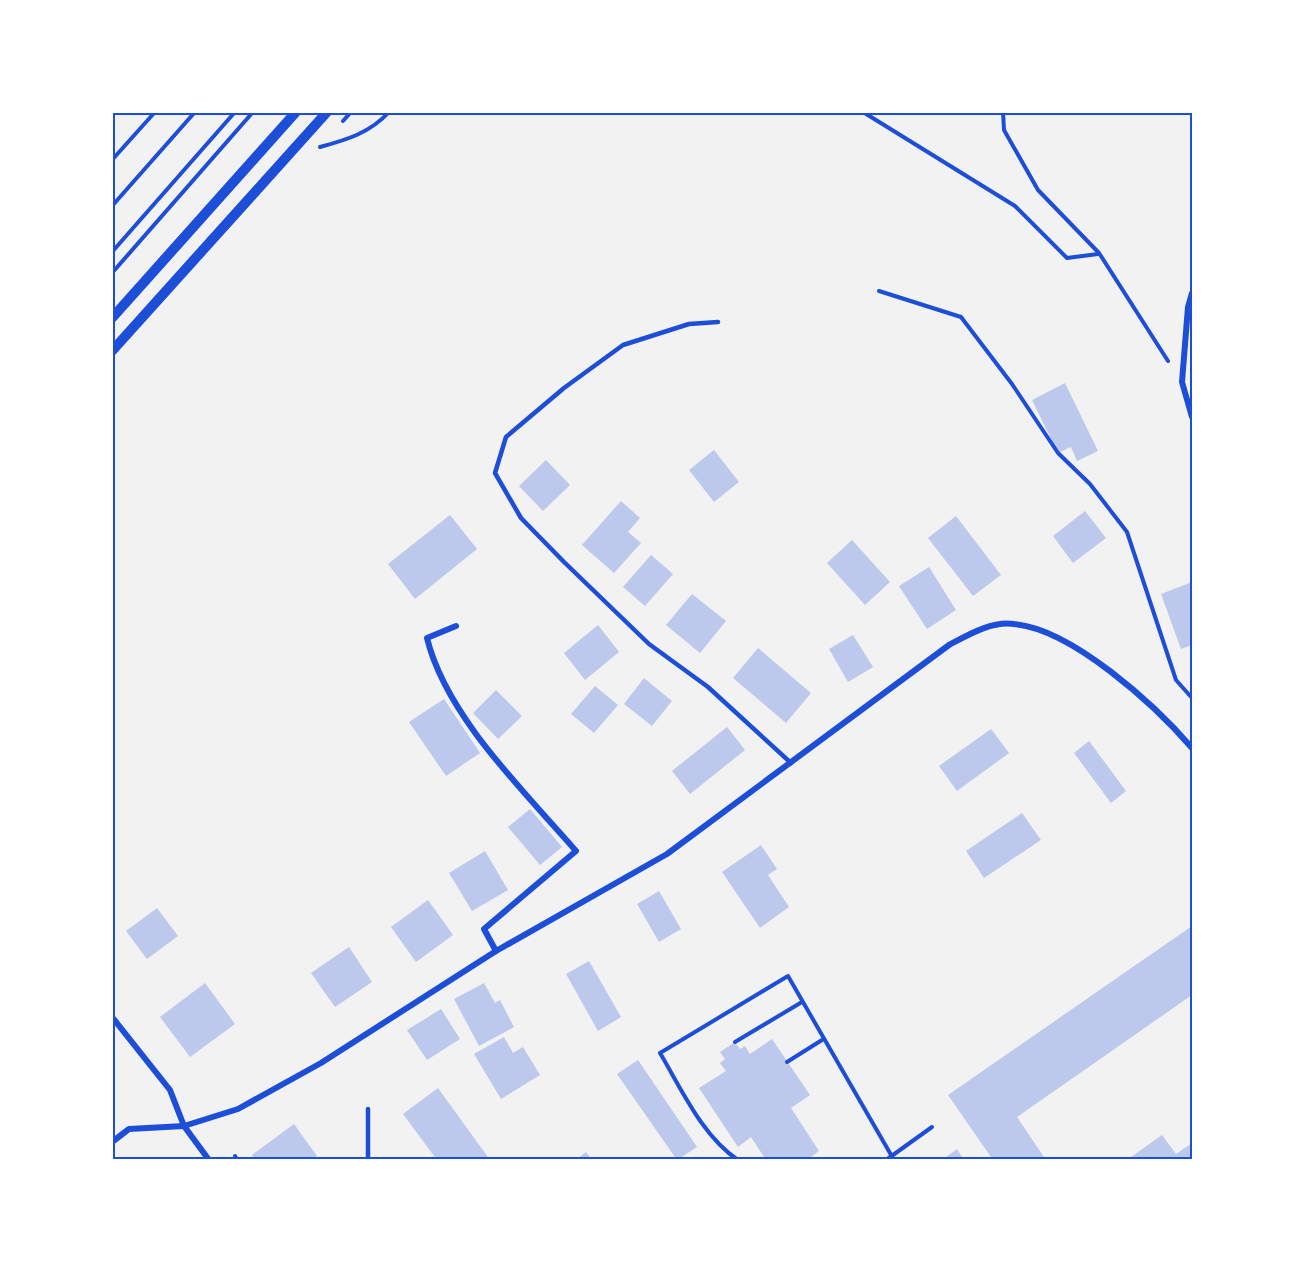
<svg xmlns="http://www.w3.org/2000/svg" width="1305" height="1272" viewBox="0 0 1305 1272" font-family="Mulish,sans-serif">
	<style>
		.building { fill: #bdc9ec }
		.lines { fill: none; stroke-linecap: round; stroke-linejoin: round }
		.path { stroke: #1d4ed8; stroke-width: 4 }
		.service { stroke: #1d4ed8; stroke-width: 4.5 }
		.minor { stroke: #1d4ed8; stroke-width: 6 }
		.tertiary { stroke: #1d4ed8; stroke-width: 10 }
		.neatline { fill: none; stroke: #1d4ed8; stroke-width: 2 }
	</style>
	<rect width="100%" height="100%" fill="#f2f2f2"/>
	<!-- building -->
	<g class="building">
		<path d="M 1065,383 L 1098,451 L 1077,461 L 1071,447 L 1058,453 L 1032,400 Z"/>
		<path d="M 714,450 L 739,482 L 714,502 L 689,470 Z"/>
		<path d="M 546,460 L 570,485 L 543,511 L 519,486 Z"/>
		<path d="M 621,501 L 640,518 L 628,532 L 641,543 L 614,573 L 582,545 Z"/>
		<path d="M 1085,511 L 1106,538 L 1073,563 L 1053,536 Z"/>
		<path d="M 450,515 L 477,549 L 415,599 L 388,564 Z"/>
		<path d="M 956,516 L 1001,575 L 973,596 L 928,538 Z"/>
		<path d="M 852,540 L 890,582 L 865,605 L 827,563 Z"/>
		<path d="M 651,555 L 673,574 L 645,606 L 623,587 Z"/>
		<path d="M 929,567 L 956,610 L 927,629 L 899,586 Z"/>
		<path d="M 1192,582 L 1192,645 L 1181,649 L 1161,594 Z"/>
		<path d="M 692,594 L 726,621 L 700,653 L 666,625 Z"/>
		<path d="M 598,625 L 619,652 L 585,680 L 564,653 Z"/>
		<path d="M 853,635 L 873,667 L 848,682 L 829,649 Z"/>
		<path d="M 758,648 L 811,693 L 786,723 L 733,678 Z"/>
		<path d="M 644,678 L 672,701 L 652,726 L 624,704 Z"/>
		<path d="M 595,686 L 618,705 L 594,733 L 571,714 Z"/>
		<path d="M 496,690 L 522,716 L 498,739 L 473,713 Z"/>
		<path d="M 444,699 L 480,753 L 446,776 L 409,722 Z"/>
		<path d="M 727,727 L 745,750 L 690,794 L 672,771 Z"/>
		<path d="M 991,729 L 1009,753 L 957,791 L 939,766 Z"/>
		<path d="M 1089,741 L 1126,791 L 1111,803 L 1074,753 Z"/>
		<path d="M 530,809 L 562,847 L 540,865 L 508,827 Z"/>
		<path d="M 1022,813 L 1041,840 L 984,878 L 966,851 Z"/>
		<path d="M 761,845 L 777,869 L 768,875 L 789,907 L 760,928 L 722,872 Z"/>
		<path d="M 485,851 L 508,890 L 472,911 L 449,873 Z"/>
		<path d="M 659,891 L 681,929 L 659,942 L 637,904 Z"/>
		<path d="M 428,900 L 453,935 L 416,962 L 391,927 Z"/>
		<path d="M 157,908 L 178,936 L 147,959 L 126,931 Z"/>
		<path d="M 1192,926 L 1192,995 L 1017,1117 L 1046,1160 L 993,1160 L 948,1095 Z"/>
		<path d="M 349,947 L 372,982 L 335,1007 L 311,973 Z"/>
		<path d="M 589,961 L 621,1017 L 598,1031 L 566,974 Z"/>
		<path d="M 205,983 L 235,1024 L 190,1057 L 160,1017 Z"/>
		<path d="M 484,983 L 495,1003 L 500,1000 L 514,1027 L 479,1046 L 454,999 Z"/>
		<path d="M 441,1009 L 460,1039 L 427,1060 L 407,1030 Z"/>
		<path d="M 504,1037 L 513,1053 L 523,1047 L 540,1075 L 501,1099 L 474,1054 Z"/>
		<path d="M 772,1039 L 810,1095 L 791,1108 L 819,1151 L 807,1160 L 766,1160 L 751,1137 L 738,1147 L 699,1088 L 726,1071 L 720,1063 L 725,1059 L 720,1052 L 735,1042 L 740,1049 L 745,1046 L 750,1054 Z"/>
		<path d="M 638,1060 L 697,1147 L 677,1160 L 617,1074 Z"/>
		<path d="M 438,1088 L 490,1160 L 437,1160 L 403,1114 Z"/>
		<path d="M 294,1124 L 317,1156 L 311,1160 L 255,1160 L 252,1155 Z"/>
		<path d="M 1162,1135 L 1176,1154 L 1192,1143 L 1192,1160 L 1127,1160 Z"/>
		<path d="M 957,1149 L 964,1160 L 942,1160 Z"/>
		<path d="M 586,1152 L 592,1160 L 576,1160 Z"/>
	</g>
	<g class="lines">
		<!-- path -->
		<g class="path">
			<path d="M 863,112 L 1015,206 L 1067,258 L 1098,254"/>
			<path d="M 1003,112 L 1004,130 L 1038,190 L 1099,253 L 1168,361"/>
			<path d="M 343,121 L 351,112"/>
			<path d="M 320,147 C 346,140 370,133 389,112"/>
			<path d="M 112,160 L 155,112"/>
			<path d="M 112,206 L 195,112"/>
			<path d="M 112,252 L 235,112"/>
			<path d="M 112,273 L 253,112"/>
			<path d="M 879,291 L 961,317 L 1012,384 L 1058,453 L 1090,484 L 1127,532 L 1176,680 L 1192,698"/>
			<path d="M 735,1042 L 802,1002"/>
			<path d="M 787,1062 L 822,1040"/>
			<path d="M 235,1156 L 237,1160"/>
			<path d="M 738,1160 C 702,1136 681,1088 660,1053 L 788,976 L 894,1160"/>
			<path d="M 886,1160 L 932,1127"/>
		</g>
		<!-- service -->
		<g class="service">
			<path d="M 718,322 L 689,324 L 623,345 L 564,388 L 506,437 L 495,473 L 521,518 L 564,562 L 649,644 L 708,687 L 791,763"/>
			<path d="M 368,1109 L 368,1160"/>
		</g>
		<!-- minor -->
		<g class="minor">
			<path d="M 1192,293 L 1188,307 L 1182,382 L 1192,417"/>
			<path d="M 456,626 L 427,638 C 446,716 524,791 576,851 L 484,929 L 496,951"/>
			<path d="M 112,1017 L 170,1090 L 184,1126 L 209,1160"/>
			<path d="M 112,1142 L 129,1129 L 184,1126 L 238,1109 L 321,1063 L 496,951 L 667,854 L 949,645 C 968,635 991,621 1014,624 C 1072,629 1155,705 1192,748"/>
		</g>
		<!-- tertiary -->
		<g class="tertiary">
			<path d="M 112,318 L 296,112"/>
			<path d="M 112,351 L 327,112"/>
		</g>
	</g>
	<!-- border -->
	<rect width="1305" height="1272" fill="none" stroke="#ffffff" stroke-width="228"/>
	<rect x="114" y="114" width="1077" height="1044" class="neatline"/>
</svg>
